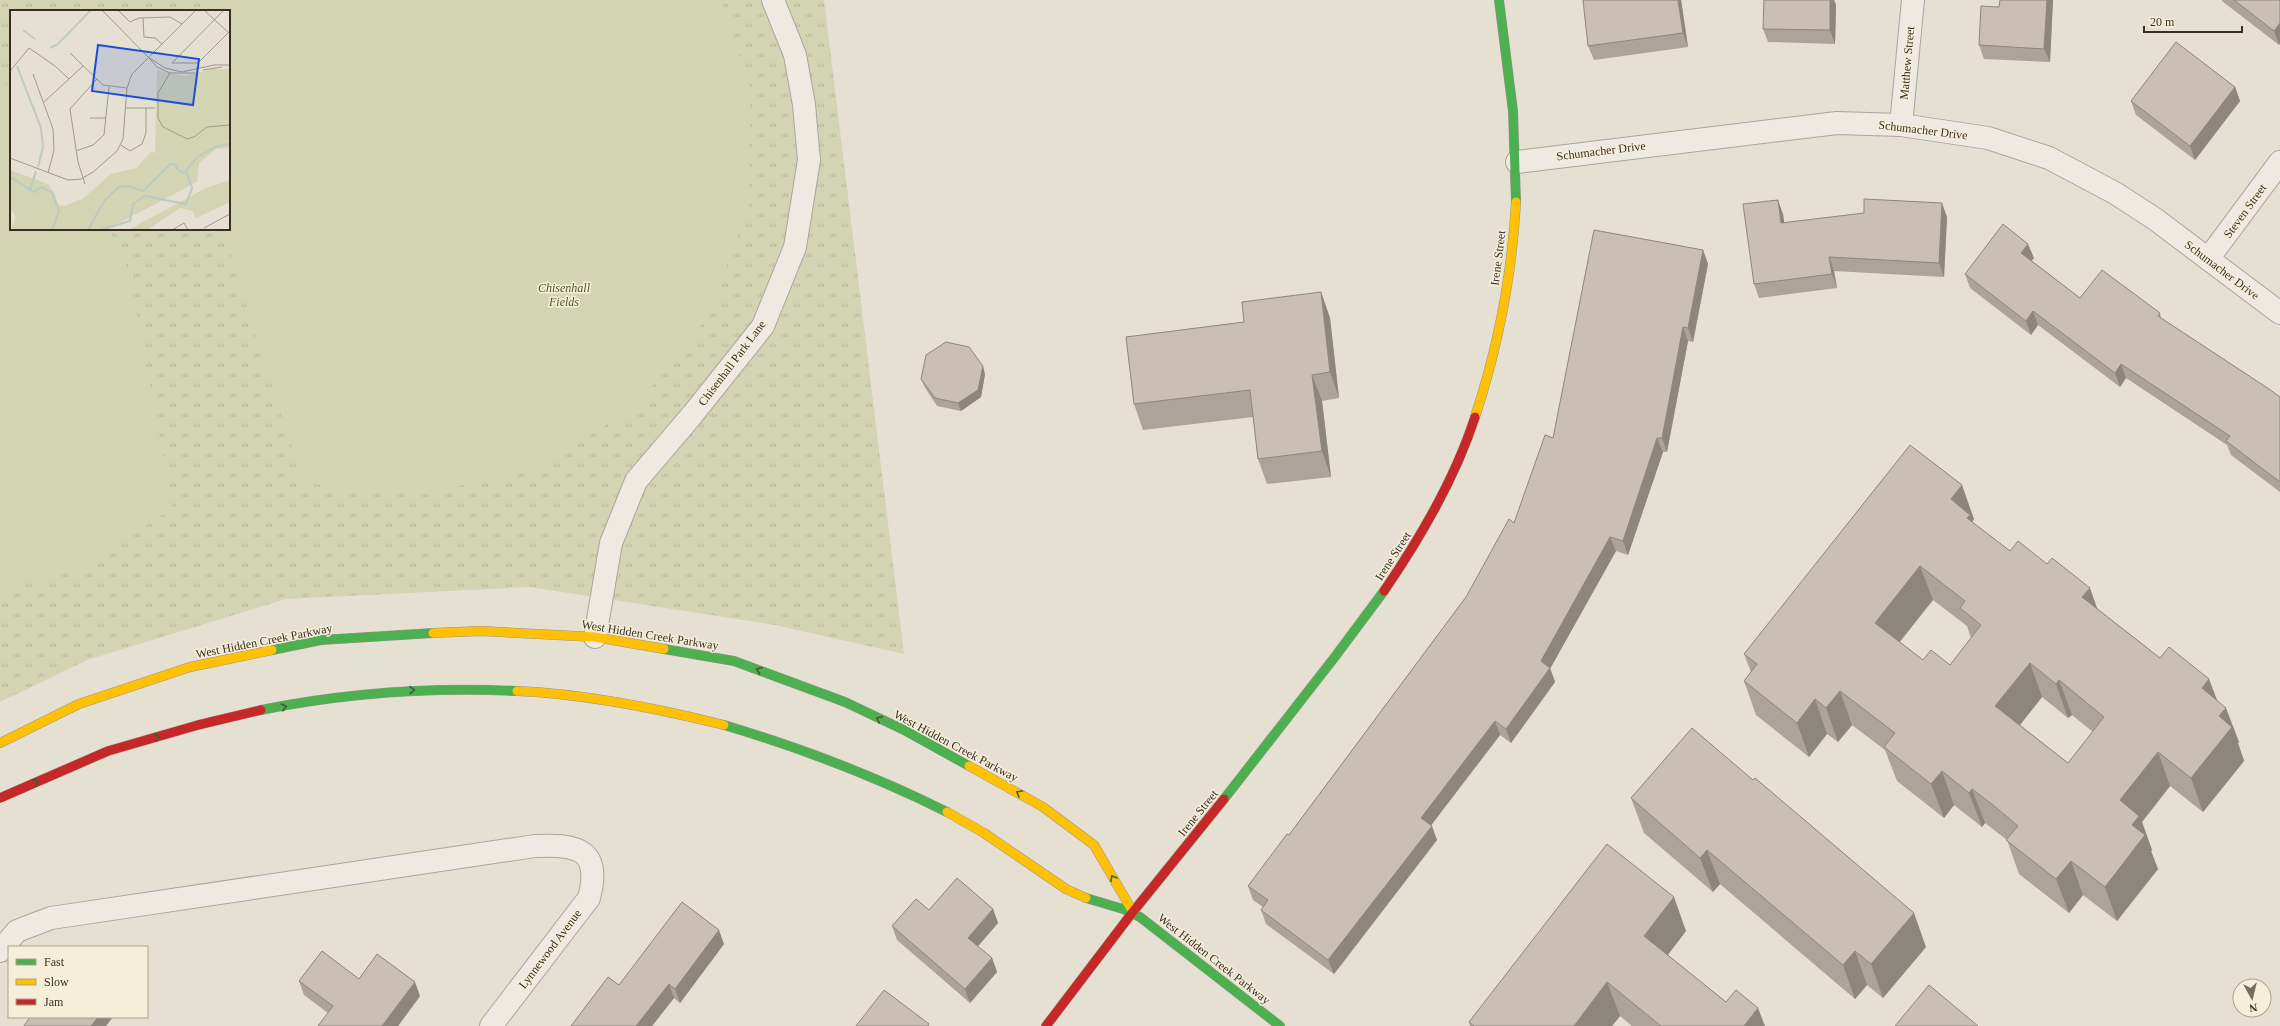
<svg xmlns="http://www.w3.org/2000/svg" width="2280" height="1026" viewBox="0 0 2280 1026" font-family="'Times New Roman',serif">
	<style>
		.park { fill: url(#park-tufts); fill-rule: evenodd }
		.garden { fill: #d3d4b4 }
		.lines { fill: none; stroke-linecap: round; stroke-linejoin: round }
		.street-casing { stroke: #aba599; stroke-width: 24 }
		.fast-casing { stroke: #9a958a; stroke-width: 10 }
		.slow-casing { stroke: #9a958a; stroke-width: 10 }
		.jam-casing { stroke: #9a958a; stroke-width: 10 }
		.street { stroke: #eeeae2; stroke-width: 22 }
		.fast { stroke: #4caf50; stroke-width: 9 }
		.slow { stroke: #ffc107; stroke-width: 9 }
		.jam { stroke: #c62828; stroke-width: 9 }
		.wall { fill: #ada499; fill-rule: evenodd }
		.shaded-wall { fill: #8d867d }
		.building { fill: #c9bfb2; stroke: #8d867d; fill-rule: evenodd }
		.oneway { stroke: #405b31 }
		.labels { text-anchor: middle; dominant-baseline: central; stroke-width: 3; stroke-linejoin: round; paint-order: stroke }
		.street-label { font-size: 12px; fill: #3a2e21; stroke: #f5eed9 }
		.park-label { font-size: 12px; font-style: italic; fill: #495629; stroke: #f5eed9 }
		.inset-river { fill: none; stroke: #bccbc2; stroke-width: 2 }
		.inset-road { fill: none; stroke: #a1998b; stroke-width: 1 }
		.view { fill: #1d4ed8; fill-opacity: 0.15; stroke: #1d4ed8; stroke-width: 2 }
		.inset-edge { fill: none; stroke: #3a2e21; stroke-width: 2 }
	</style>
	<defs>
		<pattern id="park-tufts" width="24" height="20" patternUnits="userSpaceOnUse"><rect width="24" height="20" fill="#d3d4b4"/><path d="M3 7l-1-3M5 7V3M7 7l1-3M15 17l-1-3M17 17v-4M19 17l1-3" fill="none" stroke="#b6b69a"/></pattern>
	</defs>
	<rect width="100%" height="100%" fill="#e5e0d1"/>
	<!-- park -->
	<path class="park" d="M 0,0 L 824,0 L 904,654 L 775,625 L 530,587 L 286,599 L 87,660 L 0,702 ZM 11,11 L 229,11 L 229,229 L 11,229 Z"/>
	<!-- garden -->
	<g class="garden">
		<path d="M 215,0 L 721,0 L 750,88 L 749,205 L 709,315 L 635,407 L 535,469 L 420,495 L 303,483 L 223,229 L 229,229 L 229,11 L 206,11 Z"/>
		<path d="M 0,82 L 11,86 L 11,229 L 109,229 L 129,272 L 172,508 L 84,566 L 0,589 Z"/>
	</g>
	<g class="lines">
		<!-- street casing -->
		<g class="street-casing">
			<g id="street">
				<path d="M 1901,125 L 1913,0"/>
				<path d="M 1517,162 L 1837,123 L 1901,125 L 1988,138 L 2049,158 L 2115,193 L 2155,219 L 2280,313"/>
				<path d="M 2208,259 L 2280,162"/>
				<path d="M 595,637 L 611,543 L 636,481 L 693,414 L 763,326 L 795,247 L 809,160 L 804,105 L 795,55 L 773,0"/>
				<path d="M 0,951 L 17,931 L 51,918 L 535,846 C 577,844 602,849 589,898 L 491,1026"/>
			</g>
		</g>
		<!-- fast casing -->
		<g class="fast-casing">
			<g id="fast">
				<path d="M 1499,0 L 1513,111 L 1516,202"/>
				<path d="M 664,649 L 734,661 L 845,702 L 904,730 L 969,766"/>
				<path d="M 272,650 L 321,640 L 433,633"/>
				<path d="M 261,710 C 346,693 430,687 517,691"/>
				<path d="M 724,725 C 801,748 875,776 947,812"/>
				<path d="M 1224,799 L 1334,658 L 1384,591"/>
				<path d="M 1086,898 L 1123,909 L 1140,917 L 1280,1026"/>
			</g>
		</g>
		<!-- slow casing -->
		<g class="slow-casing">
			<g id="slow">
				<path d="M 1475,417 C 1498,347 1512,275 1516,202"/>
				<path d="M 433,633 L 481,631 L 595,637 L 664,649"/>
				<path d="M 517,691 C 587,694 656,708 724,725"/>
				<path d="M 0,743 L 79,704 L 190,667 L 272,650"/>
				<path d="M 969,766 L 1043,807 L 1094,845 L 1133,912"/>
				<path d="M 947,812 L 984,833 L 1066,889 L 1086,898"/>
			</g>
		</g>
		<!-- jam casing -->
		<g class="jam-casing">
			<g id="jam">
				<path d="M 1384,591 C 1421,537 1455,479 1475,417"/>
				<path d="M 0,798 L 108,751 L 198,725 L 261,710"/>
				<path d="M 1046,1026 L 1132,913 L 1224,799"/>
			</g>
		</g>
		<!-- street -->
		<use href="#street" class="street"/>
		<!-- fast -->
		<use href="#fast" class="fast"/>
		<!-- slow -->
		<use href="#slow" class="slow"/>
		<!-- jam -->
		<use href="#jam" class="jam"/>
	</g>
	<!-- wall -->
	<g class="wall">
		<path d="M 1681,0 L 1688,47 L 1594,60 L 1588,46 Z"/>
		<path d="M 1764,0 L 1834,0 L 1836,5 L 1835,44 L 1768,42 L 1763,29 Z"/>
		<path d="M 2000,0 L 2053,0 L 2050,62 L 1984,59 L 1979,45 L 1999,7 Z"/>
		<path d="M 2222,0 L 2280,0 L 2279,45 L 2222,1 Z"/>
		<path d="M 2235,87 L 2240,101 L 2195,160 L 2136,115 L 2131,101 Z"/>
		<path d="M 1783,214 L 1784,223 L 1947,217 L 1944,277 L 1834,271 L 1837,288 L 1759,298 L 1754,284 Z"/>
		<path d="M 1703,250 L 1708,264 L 1693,342 L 1688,341 L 1667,452 L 1663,452 L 1628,555 L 1616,551 L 1550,668 L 1555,682 L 1511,743 L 1500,735 L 1431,825 L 1437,840 L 1334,974 L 1266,924 L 1261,910 L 1263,907 L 1253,900 L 1248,886 L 1289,835 L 1466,597 L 1514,523 L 1553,438 Z"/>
		<path d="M 2034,258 L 2031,260 L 2080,298 L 2160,313 L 2161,318 L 2280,397 L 2280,492 L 2231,455 L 2227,445 L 2126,378 L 2120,387 L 2038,325 L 2031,335 L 1970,288 L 1965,274 Z"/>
		<path d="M 1321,292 L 1330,318 L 1339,398 L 1322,401 L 1331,477 L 1267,484 L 1258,459 L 1253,417 L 1143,430 L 1134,404 L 1244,322 Z"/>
		<path d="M 985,374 L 981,397 L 961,411 L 937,406 L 924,386 L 921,379 Z"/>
		<path d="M 1974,519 L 1972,522 L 2010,551 L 2098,609 L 2160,658 L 2217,700 L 2239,742 L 2238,743 L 2244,761 L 2203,812 L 2170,786 L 2142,822 L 2152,850 L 2151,851 L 2158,869 L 2117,921 L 2083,895 L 2069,913 L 2019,874 L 2007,840 L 1985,823 L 1982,827 L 1954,805 L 1944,818 L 1897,781 L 1885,750 L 1852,725 L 1838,742 L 1827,734 L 1809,757 L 1756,715 L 1744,681 L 1751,672 L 1744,654 ZM 1933,600 L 1967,626 L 1971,638 L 1950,665 L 1923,660 L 1900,642 ZM 2042,697 L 2068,718 L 2072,715 L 2093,732 L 2068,763 L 2020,725 Z"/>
		<path d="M 1631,798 L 1926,947 L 1883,998 L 1867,985 L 1855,999 L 1720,884 L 1713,892 L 1644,833 Z"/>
		<path d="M 993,909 L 998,923 L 978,946 L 992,958 L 997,972 L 970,1003 L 897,940 L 892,926 L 929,910 Z"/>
		<path d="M 1686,931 L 1668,955 L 1726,1002 L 1765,1026 L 1632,1026 L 1620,1016 L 1612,1026 L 1470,1026 L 1469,1022 Z"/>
		<path d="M 724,944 L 680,1003 L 674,998 L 652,1026 L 571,1026 L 619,985 Z"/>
		<path d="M 359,979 L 420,996 L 398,1026 L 318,1026 L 328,1013 L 304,995 L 299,981 Z"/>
	</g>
	<!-- shaded-wall -->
	<g class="shaded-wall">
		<path d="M 1678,0 L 1681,0 L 1688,47 L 1683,33 Z"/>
		<path d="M 1830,0 L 1834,0 L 1836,5 L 1835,44 L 1830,30 Z"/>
		<path d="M 2047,0 L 2053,0 L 2050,62 L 2044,49 Z"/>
		<path d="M 2280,23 L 2280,43 L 2279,45 L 2274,31 Z"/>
		<path d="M 2235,87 L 2240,101 L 2195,160 L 2190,146 Z"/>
		<path d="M 1778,200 L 1783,214 L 1786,237 L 1781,223 Z"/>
		<path d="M 1942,203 L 1947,217 L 1944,277 L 1939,263 Z"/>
		<path d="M 2028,244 L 2034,258 L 2026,267 L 2021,253 Z"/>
		<path d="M 1703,250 L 1708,264 L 1693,342 L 1688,328 Z"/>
		<path d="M 1829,257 L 1834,271 L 1837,288 L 1832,274 Z"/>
		<path d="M 1321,292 L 1330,318 L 1339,398 L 1330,372 Z"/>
		<path d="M 2033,311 L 2038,325 L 2031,335 L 2026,321 Z"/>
		<path d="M 1683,327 L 1688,341 L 1667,452 L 1662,438 Z"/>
		<path d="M 2121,364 L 2126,378 L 2120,387 L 2115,373 Z"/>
		<path d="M 983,366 L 985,374 L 981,397 L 961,411 L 958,403 Z"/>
		<path d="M 1312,375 L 1322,401 L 1331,477 L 1322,451 Z"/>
		<path d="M 1657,438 L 1663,452 L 1628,555 L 1623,541 Z"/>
		<path d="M 1962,485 L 1974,519 L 1972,522 L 1982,549 L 1951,499 Z"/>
		<path d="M 1610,537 L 1616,551 L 1550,669 L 1550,668 L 1555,682 L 1511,743 L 1506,729 L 1541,661 Z"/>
		<path d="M 1920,566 L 1933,600 L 1887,657 L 1875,623 Z"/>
		<path d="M 2090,588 L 2102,622 L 2082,597 Z"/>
		<path d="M 2030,663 L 2042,697 L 2008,740 L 1995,706 Z"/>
		<path d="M 2209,679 L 2222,713 L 2202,688 Z"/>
		<path d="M 2059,680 L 2072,715 L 2068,718 L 2056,684 Z"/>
		<path d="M 1840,691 L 1852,725 L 1838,742 L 1826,708 Z"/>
		<path d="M 1815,699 L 1827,734 L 1809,757 L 1797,723 Z"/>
		<path d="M 2226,708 L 2239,742 L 2238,743 L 2244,761 L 2203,812 L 2191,778 L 2219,716 Z"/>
		<path d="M 1495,721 L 1500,735 L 1426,832 L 1421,818 Z"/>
		<path d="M 2158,752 L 2170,786 L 2142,822 L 2152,850 L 2151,851 L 2158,869 L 2117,921 L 2105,887 L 2120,800 Z"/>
		<path d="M 1942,771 L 1954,805 L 1944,818 L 1931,784 Z"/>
		<path d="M 1972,789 L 1985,823 L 1982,827 L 1969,793 Z"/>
		<path d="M 1432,826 L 1437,840 L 1334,974 L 1328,960 Z"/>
		<path d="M 1707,850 L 1720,884 L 1713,892 L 1700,858 Z"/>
		<path d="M 2071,861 L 2083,895 L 2069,913 L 2056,879 Z"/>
		<path d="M 1674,897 L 1686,931 L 1656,970 L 1644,936 Z"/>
		<path d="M 993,909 L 998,923 L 973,952 L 968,938 Z"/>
		<path d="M 1914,913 L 1926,947 L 1883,998 L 1871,964 Z"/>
		<path d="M 719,930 L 724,944 L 680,1003 L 675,989 Z"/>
		<path d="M 1855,951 L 1867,985 L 1855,999 L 1843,965 Z"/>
		<path d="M 992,958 L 997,972 L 970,1003 L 965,989 Z"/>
		<path d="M 415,982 L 420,996 L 398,1026 L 382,1026 Z"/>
		<path d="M 1607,982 L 1620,1016 L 1612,1026 L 1574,1026 Z"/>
		<path d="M 669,984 L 674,998 L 652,1026 L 636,1026 Z"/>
		<path d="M 1758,1008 L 1765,1026 L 1744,1026 Z"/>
		<path d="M 98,1017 L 113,1017 L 106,1026 L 91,1026 Z"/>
	</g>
	<!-- building -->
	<g class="building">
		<path d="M 1583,0 L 1678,0 L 1683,33 L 1588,46 Z"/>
		<path d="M 1764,0 L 1830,0 L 1830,30 L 1763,29 Z"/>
		<path d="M 2000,0 L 2047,0 L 2044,49 L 1979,45 L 1981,6 L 1999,7 Z"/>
		<path d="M 2234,0 L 2280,0 L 2280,23 L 2274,31 Z"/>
		<path d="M 2176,42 L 2235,87 L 2190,146 L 2131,101 Z"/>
		<path d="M 1864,199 L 1942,203 L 1939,263 L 1829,257 L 1832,274 L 1754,284 L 1743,204 L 1778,200 L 1781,223 L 1864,213 Z"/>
		<path d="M 2003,224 L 2028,244 L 2021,253 L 2080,298 L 2102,270 L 2160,313 L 2158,316 L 2269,389 L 2280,397 L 2280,482 L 2226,441 L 2230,436 L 2121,364 L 2115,373 L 2033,311 L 2026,321 L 1965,274 Z"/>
		<path d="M 1594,230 L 1703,250 L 1688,328 L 1683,327 L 1662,438 L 1657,438 L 1623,541 L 1610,537 L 1541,661 L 1550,668 L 1506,729 L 1495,721 L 1421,818 L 1432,826 L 1328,960 L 1261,910 L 1268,900 L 1248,886 L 1287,834 L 1289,835 L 1466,597 L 1509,519 L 1514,523 L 1545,435 L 1553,438 Z"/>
		<path d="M 1321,292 L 1330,372 L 1312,375 L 1322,451 L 1258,459 L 1250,390 L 1134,404 L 1126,337 L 1244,322 L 1242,302 Z"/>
		<path d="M 946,342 L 969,347 L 983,366 L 978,390 L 958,403 L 935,398 L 921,379 L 926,355 Z"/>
		<path d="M 1910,445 L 1962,485 L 1951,499 L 1970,515 L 1967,518 L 2010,551 L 2018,541 L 2047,564 L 2052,558 L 2090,588 L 2082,597 L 2160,658 L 2169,647 L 2209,679 L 2202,688 L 2226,708 L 2219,716 L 2232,727 L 2191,778 L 2158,752 L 2120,800 L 2139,816 L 2132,825 L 2145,835 L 2105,887 L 2071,861 L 2056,879 L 2006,840 L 2018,826 L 1993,805 L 1972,789 L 1969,793 L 1942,771 L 1931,784 L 1884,747 L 1895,733 L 1840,691 L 1826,708 L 1815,699 L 1797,723 L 1744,681 L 1757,664 L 1744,654 ZM 1920,566 L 1965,601 L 1960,608 L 1981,625 L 1950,665 L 1931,650 L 1923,660 L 1875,623 ZM 2030,663 L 2056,684 L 2059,680 L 2104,717 L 2068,763 L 1995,706 Z"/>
		<path d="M 1692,728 L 1753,780 L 1755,778 L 1914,913 L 1871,964 L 1855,951 L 1843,965 L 1707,850 L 1700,858 L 1631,798 Z"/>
		<path d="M 1607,844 L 1674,897 L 1644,936 L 1726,1002 L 1736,990 L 1758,1008 L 1744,1026 L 1661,1026 L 1607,982 L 1574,1026 L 1474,1026 L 1469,1022 Z"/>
		<path d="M 957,878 L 993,909 L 968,938 L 992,958 L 965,989 L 892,926 L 916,899 L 929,910 Z"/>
		<path d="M 682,902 L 719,930 L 675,989 L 669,984 L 636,1026 L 571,1026 L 608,977 L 619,985 Z"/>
		<path d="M 322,951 L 359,979 L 377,954 L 415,982 L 382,1026 L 318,1026 L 333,1006 L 299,981 Z"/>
		<path d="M 1929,985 L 1978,1026 L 1895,1026 Z"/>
		<path d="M 884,990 L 929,1024 L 928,1026 L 856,1026 Z"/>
		<path d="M 30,1017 L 98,1017 L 91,1026 L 24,1026 Z"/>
	</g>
	<!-- one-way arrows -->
	<defs><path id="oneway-chevron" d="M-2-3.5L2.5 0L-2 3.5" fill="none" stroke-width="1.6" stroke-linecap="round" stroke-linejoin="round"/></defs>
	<g class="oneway">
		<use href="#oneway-chevron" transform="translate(759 670) rotate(-159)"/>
		<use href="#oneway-chevron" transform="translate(412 690) rotate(-2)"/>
		<use href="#oneway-chevron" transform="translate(284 707) rotate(-12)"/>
		<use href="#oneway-chevron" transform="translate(879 719) rotate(-155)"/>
		<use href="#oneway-chevron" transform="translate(157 737) rotate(-17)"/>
		<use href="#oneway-chevron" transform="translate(36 782) rotate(-24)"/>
		<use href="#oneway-chevron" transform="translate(1019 793) rotate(-150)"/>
		<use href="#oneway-chevron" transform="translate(1113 878) rotate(-120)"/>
	</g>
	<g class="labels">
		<!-- street labels -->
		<g class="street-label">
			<text transform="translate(1907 63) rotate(-85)">Matthew Street</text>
			<text transform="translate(1923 130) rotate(7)">Schumacher Drive</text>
			<text transform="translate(1601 151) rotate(-7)">Schumacher Drive</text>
			<text transform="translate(2245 211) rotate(-54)">Steven Street</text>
			<text transform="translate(1498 258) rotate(-83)">Irene Street</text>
			<text transform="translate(2222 270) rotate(37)">Schumacher Drive</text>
			<text transform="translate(732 363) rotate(-53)">Chisenhall Park Lane</text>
			<text transform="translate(1393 556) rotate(-57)">Irene Street</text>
			<text transform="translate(650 635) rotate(9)">West Hidden Creek Parkway</text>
			<text transform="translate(264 641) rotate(-11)">West Hidden Creek Parkway</text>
			<text transform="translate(956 746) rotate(28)">West Hidden Creek Parkway</text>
			<text transform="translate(1198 813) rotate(-51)">Irene Street</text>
			<text transform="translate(550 949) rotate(-53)">Lynnewood Avenue</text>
			<text transform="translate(1214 959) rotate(38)">West Hidden Creek Parkway</text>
		</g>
		<!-- park labels -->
		<g class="park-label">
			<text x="564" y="288">Chisenhall<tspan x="564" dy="14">Fields</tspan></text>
		</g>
	</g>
	<!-- overview -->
	<g transform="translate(10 10)">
		<rect width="220" height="220" fill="#e5e0d1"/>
		<path d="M 220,131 L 220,138 L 206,139 L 189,153 L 187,172 L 96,220 L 0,220 L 5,210 L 5,204 L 0,200 L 0,160 L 38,174 L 45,184 L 48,195 L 54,196 L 72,189 L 101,164 L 126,158 L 142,141 L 148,146 L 194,141 L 205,133 ZM 220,170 L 220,192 L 186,208 L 183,201 L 170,198 L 137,220 L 118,220 L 196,178 Z" fill="#d3d4b4"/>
		<path d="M 202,59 L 220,59 L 220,131 L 205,133 L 194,141 L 177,146 L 148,146 L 145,143 L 147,60 L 174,66 Z" fill="#d3d4b4"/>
		<path d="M201 74a7 7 0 1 1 14 0a7 7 0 1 1-14 0ZM 183,69 L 196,72 L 201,84 L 181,90 L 178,71 ZM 162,71 L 172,71 L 174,84 L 172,94 L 151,91 L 151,81 ZM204 90a7 7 0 1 1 14 0a7 7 0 1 1-14 0ZM184 104a8 8 0 1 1 16 0a8 8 0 1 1-16 0ZM149 106a10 10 0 1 1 20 0a10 10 0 1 1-20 0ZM202 106a8 8 0 1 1 16 0a8 8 0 1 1-16 0ZM167 118a10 10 0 1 1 20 0a10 10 0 1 1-20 0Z" fill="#d3d4b4"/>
		<path class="inset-river" d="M 13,20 L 25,29M 40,38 L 48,34 L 81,0M 7,56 L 31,118 L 33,137 L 28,157M 0,167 L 24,182 L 32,177 L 42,183 L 49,201 L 42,220M 20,180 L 26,161M 78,220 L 94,191 L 109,177 L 118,176 L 133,181 L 160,154 L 164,154 L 169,161 L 176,163M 90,220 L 120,211 L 123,194 L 135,186 L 176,194 L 182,178 L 176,161 L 186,148 L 207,136 L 220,134"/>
		<path class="inset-road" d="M 92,0 L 138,47 L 155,58 L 172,62 L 204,55 L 220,55M 108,0 L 120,12 L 129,8 L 160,7 L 172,14M 194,0 L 220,24M 214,0 L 162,53 L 188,53 L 220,21M 133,8 L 134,27 L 145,28 L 152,34M 60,43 L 93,75 L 117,78M 139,48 L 147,57 L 160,63 L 185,63M 193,60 L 212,57M 0,61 L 19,38 L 45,56 L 59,69M 160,63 L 148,83 L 148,108 L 153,117 L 177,129 L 184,127 L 197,117 L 220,115M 23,64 L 43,119 L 44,140 L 38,163M 34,92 L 73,56M 116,98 L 145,98M 80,108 L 96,108M 111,135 L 120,141 L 132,134 L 136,123 L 136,98M 66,141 L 83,135 L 94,125 L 99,77M 0,148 L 58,170 L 71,169 L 83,162 L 107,141 L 113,129 L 117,78 L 122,64 L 186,0M 75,174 L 68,152 L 60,99 L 87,69M 194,218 L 220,204M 162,220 L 174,213 L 178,220"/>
		<path class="view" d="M 88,35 L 189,49 L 183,95 L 82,81 Z"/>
		<rect width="220" height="220" class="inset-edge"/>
	</g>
	<!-- legend -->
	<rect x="8" y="946" width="140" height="72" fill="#f5eed9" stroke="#aaa18f"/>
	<rect x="16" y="959" width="20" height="6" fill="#4caf50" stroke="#aaa18f"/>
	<text x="44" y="966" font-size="12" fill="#3a2e21">Fast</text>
	<rect x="16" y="979" width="20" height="6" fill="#ffc107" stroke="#aaa18f"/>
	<text x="44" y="986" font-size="12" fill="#3a2e21">Slow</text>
	<rect x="16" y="999" width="20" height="6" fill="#c62828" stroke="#aaa18f"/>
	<text x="44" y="1006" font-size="12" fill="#3a2e21">Jam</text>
	<!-- north arrow -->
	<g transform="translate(2252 998) rotate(172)"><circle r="19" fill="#f5eed9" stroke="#aaa18f"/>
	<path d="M0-3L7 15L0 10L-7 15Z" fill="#766c5f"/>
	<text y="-6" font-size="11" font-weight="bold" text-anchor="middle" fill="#3a2e21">N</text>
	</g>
	<!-- scale -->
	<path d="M2144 26v6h98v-6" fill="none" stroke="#3a2e21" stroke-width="2"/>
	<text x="2150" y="26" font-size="12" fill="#3a2e21" stroke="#f5eed9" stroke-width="3" paint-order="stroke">20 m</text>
</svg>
